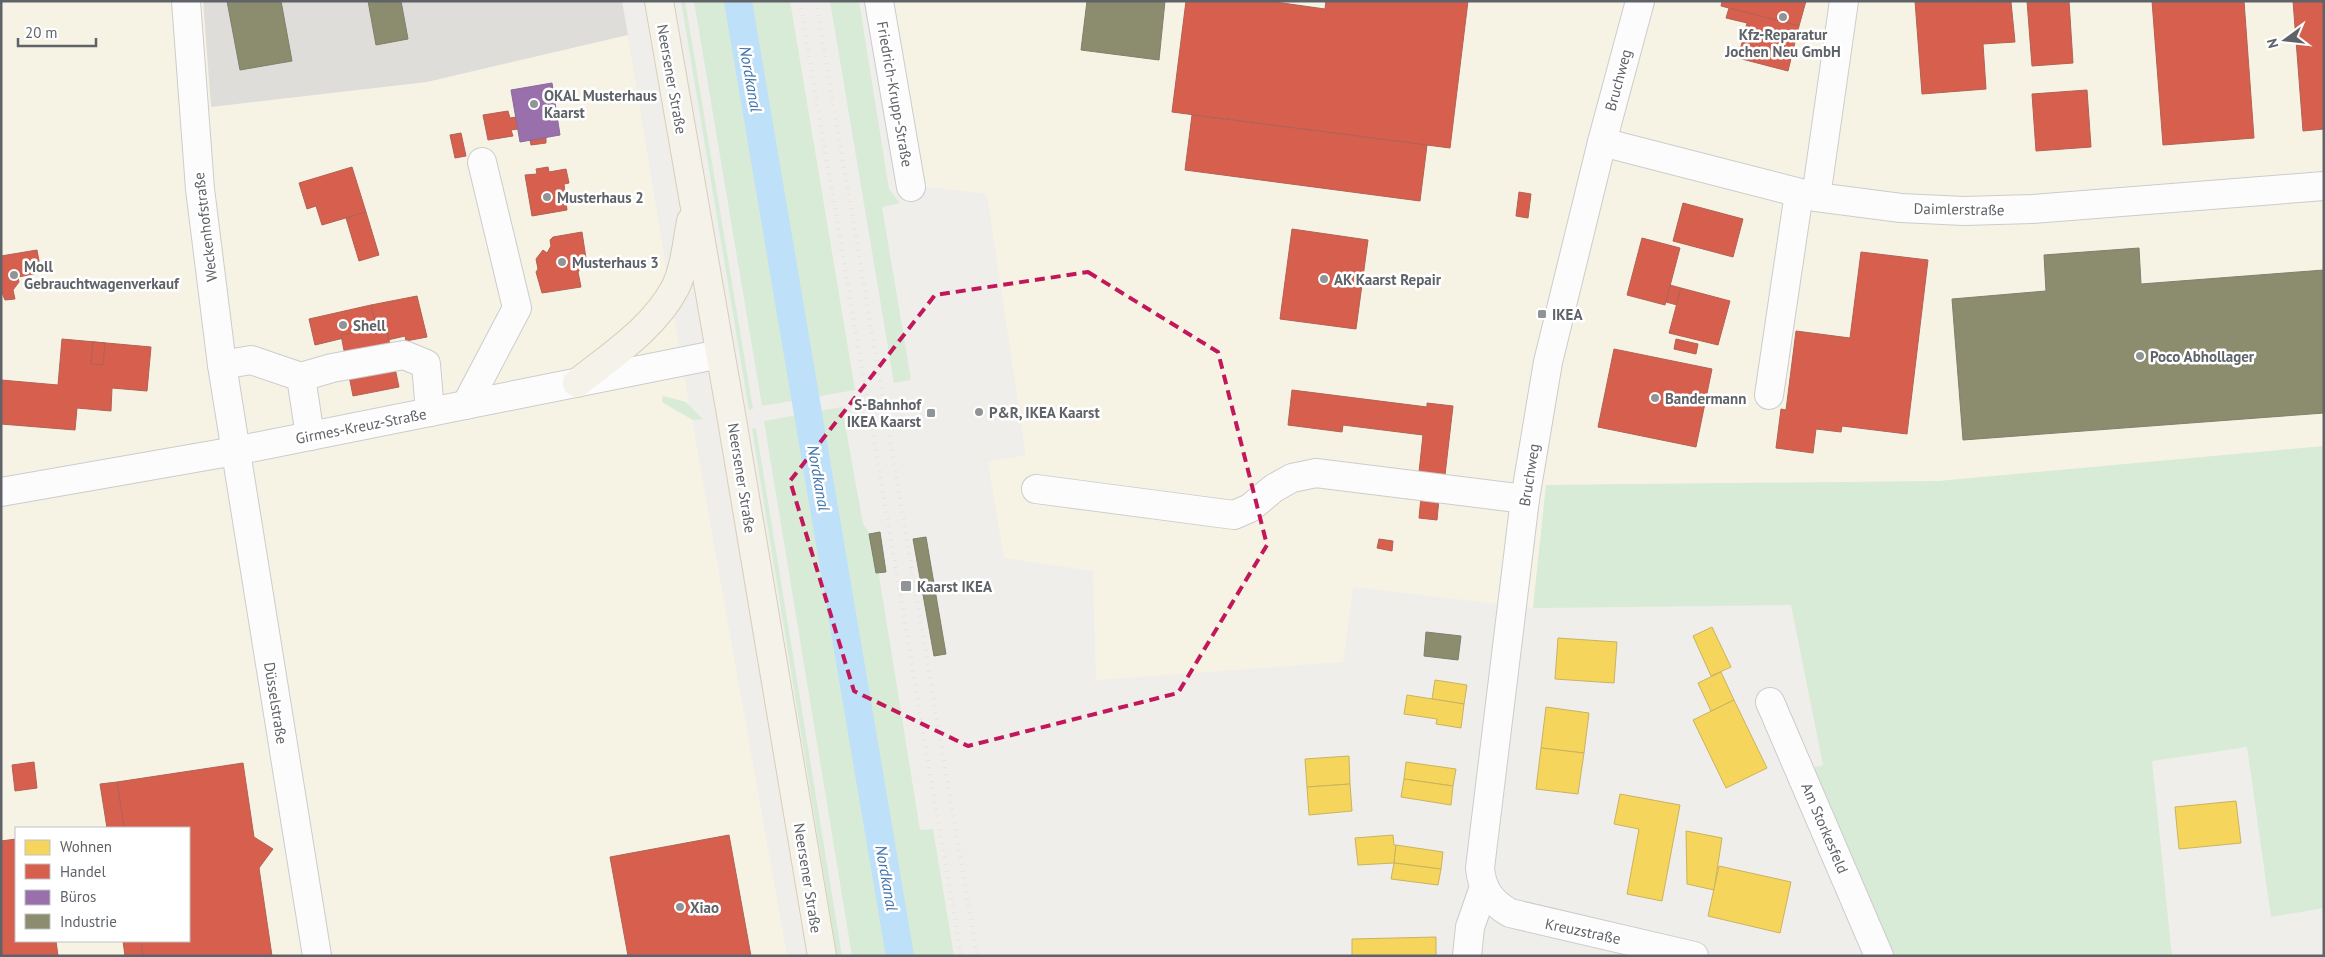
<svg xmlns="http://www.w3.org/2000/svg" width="2325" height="957" viewBox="0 0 2325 957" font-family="'PT Sans',sans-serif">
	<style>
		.commercial { fill: #f7f3e4; fill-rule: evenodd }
		.industrial { fill: #dfddda }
		.green { fill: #d8ebd6 }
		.homes { fill: #f6d55c; stroke: #c9b360 }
		.shops { fill: #d6604d; stroke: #b26155 }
		.offices { fill: #9970ab; stroke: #886c97 }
		.industry { fill: #8c8c6e; stroke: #7e806c }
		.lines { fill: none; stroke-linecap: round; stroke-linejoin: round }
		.canal { stroke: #bfe0f9; stroke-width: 28 }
		.minor-casing { stroke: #cbcccc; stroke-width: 30 }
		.major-casing { stroke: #d7ceb8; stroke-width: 30 }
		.minor { stroke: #fdfcfc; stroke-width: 28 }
		.major { stroke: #f4f2e9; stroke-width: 28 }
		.rail { stroke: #e4e4e4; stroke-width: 4; stroke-dasharray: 1 6; stroke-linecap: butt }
		.marked { fill: none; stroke: #c2185b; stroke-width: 4; stroke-dasharray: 10 6; stroke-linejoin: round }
		.poi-dot { fill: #919496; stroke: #fff; stroke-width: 2 }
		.labels { text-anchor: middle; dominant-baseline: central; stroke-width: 5; stroke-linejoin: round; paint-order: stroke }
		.poi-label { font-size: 15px; font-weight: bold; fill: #5f6368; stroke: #fff; text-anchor: start }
		.street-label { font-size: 15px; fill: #5f6368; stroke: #fff }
		.water-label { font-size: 16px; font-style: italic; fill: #4174aa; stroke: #fff }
	</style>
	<rect width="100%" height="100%" fill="#efeeea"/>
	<!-- commercial -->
	<g class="commercial">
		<path d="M 1,1 L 622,1 L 683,370 L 787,956 L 1,956 ZM 16,828 L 189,828 L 189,941 L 16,941 Z"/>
		<path d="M 888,1 L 2324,1 L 2324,446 L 1940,481 L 1546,485 L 1533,608 L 1353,587 L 1343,662 L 1096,680 L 1093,571 L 1004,558 L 988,462 L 1026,455 L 987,194 L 919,186 Z"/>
	</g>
	<!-- industrial -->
	<path class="industrial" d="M 203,1 L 622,1 L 628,35 L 427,82 L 211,107 Z"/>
	<!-- green -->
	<g class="green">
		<path d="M 681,1 L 685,1 L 753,409 L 749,410 Z"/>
		<path d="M 694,1 L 790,1 L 855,390 L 762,406 Z"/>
		<path d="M 830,1 L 859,1 L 889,189 L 900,203 L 882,207 L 911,380 L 894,383 Z"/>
		<path d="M 663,396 L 686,402 L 703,419 L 693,420 L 665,404 L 662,402 Z"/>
		<path d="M 842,407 L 863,524 L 873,538 L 920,830 L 933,829 L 954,956 L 852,956 L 764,421 Z"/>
		<path d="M 756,428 L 842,956 L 837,956 L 752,429 Z"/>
		<path d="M 2324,446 L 2324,908 L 2271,917 L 2247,747 L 2152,761 L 2172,956 L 1892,956 L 1806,769 L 1823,765 L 1791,605 L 1533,608 L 1546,485 L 1939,481 Z"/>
	</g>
	<!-- homes -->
	<g class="homes">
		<path d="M 1712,627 L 1731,667 L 1711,676 L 1693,636 Z"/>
		<path d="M 1558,638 L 1617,642 L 1614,683 L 1555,679 Z"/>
		<path d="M 1721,672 L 1734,700 L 1711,711 L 1698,683 Z"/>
		<path d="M 1435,680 L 1467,685 L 1464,704 L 1432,699 Z"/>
		<path d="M 1407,695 L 1464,704 L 1461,728 L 1436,724 L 1437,719 L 1404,714 Z"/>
		<path d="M 1734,700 L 1767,768 L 1726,788 L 1693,720 Z"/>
		<path d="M 1546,707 L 1589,713 L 1584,753 L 1541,748 Z"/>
		<path d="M 1541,748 L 1584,753 L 1578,794 L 1536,789 Z"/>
		<path d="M 1349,756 L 1350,784 L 1307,787 L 1305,759 Z"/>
		<path d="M 1406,762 L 1456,769 L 1453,786 L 1404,779 Z"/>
		<path d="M 1404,779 L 1453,786 L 1451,805 L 1401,797 Z"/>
		<path d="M 1350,784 L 1352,811 L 1309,815 L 1307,787 Z"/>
		<path d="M 1620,794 L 1680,805 L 1662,901 L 1627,894 L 1639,829 L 1614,824 Z"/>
		<path d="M 2236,801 L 2241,843 L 2179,849 L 2175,807 Z"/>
		<path d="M 1686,831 L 1722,838 L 1714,890 L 1687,884 Z"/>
		<path d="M 1393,835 L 1394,845 L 1396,845 L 1394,863 L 1358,865 L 1355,838 Z"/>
		<path d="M 1396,845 L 1443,852 L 1441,869 L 1394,863 Z"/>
		<path d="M 1394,863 L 1441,869 L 1438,885 L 1391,879 Z"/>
		<path d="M 1719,866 L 1791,882 L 1780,933 L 1708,916 Z"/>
		<path d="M 1436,937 L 1436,956 L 1352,956 L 1352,939 Z"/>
	</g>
	<!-- shops -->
	<g class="shops">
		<path d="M 1186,1 L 1268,1 L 1325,9 L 1326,1 L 1468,1 L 1450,148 L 1172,112 Z"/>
		<path d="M 1722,1 L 1806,1 L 1799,26 L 1721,6 Z"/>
		<path d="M 1915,1 L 2011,2 L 2015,42 L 1983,44 L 1986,89 L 1922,94 Z"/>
		<path d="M 2027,1 L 2069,1 L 2073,63 L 2032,66 Z"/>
		<path d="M 2152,1 L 2244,1 L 2254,138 L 2163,145 Z"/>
		<path d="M 2293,1 L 2324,1 L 2324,129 L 2303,131 Z"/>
		<path d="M 1729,8 L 1799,26 L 1788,71 L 1738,58 L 1747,23 L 1726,18 Z"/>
		<path d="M 2087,90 L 2091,147 L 2036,151 L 2032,94 Z"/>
		<path d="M 508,111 L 510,118 L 516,117 L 518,129 L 511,130 L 513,136 L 488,140 L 483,115 Z"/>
		<path d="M 1192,115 L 1427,145 L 1420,201 L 1185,170 Z"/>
		<path d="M 461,133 L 466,156 L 455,158 L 450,135 Z"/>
		<path d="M 546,137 L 546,143 L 531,145 L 530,140 Z"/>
		<path d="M 352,167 L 366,212 L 322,225 L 316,206 L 307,209 L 299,183 Z"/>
		<path d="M 548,167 L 549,172 L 566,169 L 569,183 L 564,184 L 567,210 L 532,216 L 525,175 L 537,174 L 536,169 Z"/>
		<path d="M 1519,192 L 1531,194 L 1528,218 L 1516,216 Z"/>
		<path d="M 1683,203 L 1743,219 L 1733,257 L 1673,241 Z"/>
		<path d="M 366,212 L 379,255 L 359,261 L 346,218 Z"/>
		<path d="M 1292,229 L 1368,240 L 1356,329 L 1280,319 Z"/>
		<path d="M 582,232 L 587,265 L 583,266 L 578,272 L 581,287 L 542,293 L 536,272 L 538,269 L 536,259 L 543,250 L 547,253 L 551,246 L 550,240 L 553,237 Z"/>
		<path d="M 1642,238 L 1680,248 L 1665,305 L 1627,295 Z"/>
		<path d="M 37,250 L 40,266 L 34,274 L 18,277 L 19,282 L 13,290 L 15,299 L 5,300 L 1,290 L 1,256 Z"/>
		<path d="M 1861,252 L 1928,260 L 1907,434 L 1842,426 L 1841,432 L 1816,429 L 1813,453 L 1776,448 L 1781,409 L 1786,410 L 1796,331 L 1850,338 Z"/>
		<path d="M 1670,285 L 1681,288 L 1677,305 L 1666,302 Z"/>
		<path d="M 1681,288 L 1730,301 L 1718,345 L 1669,333 Z"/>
		<path d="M 417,296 L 427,337 L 406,341 L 405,336 L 379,342 L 371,305 Z"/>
		<path d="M 371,305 L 377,330 L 315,345 L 309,319 Z"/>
		<path d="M 386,326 L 399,387 L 353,396 L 341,335 Z"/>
		<path d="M 62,339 L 151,347 L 147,391 L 112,388 L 111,411 L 77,408 L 75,430 L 1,424 L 1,380 L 58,385 Z"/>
		<path d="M 1676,339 L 1698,344 L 1696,354 L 1674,349 Z"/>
		<path d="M 93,342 L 105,343 L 103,365 L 91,364 Z"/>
		<path d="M 1614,349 L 1712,369 L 1696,447 L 1598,427 Z"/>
		<path d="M 1292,390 L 1427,407 L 1427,403 L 1453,406 L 1445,475 L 1419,472 L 1423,435 L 1343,425 L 1342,432 L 1288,425 Z"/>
		<path d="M 1421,497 L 1439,499 L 1437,520 L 1419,518 Z"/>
		<path d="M 1379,539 L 1393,541 L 1392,551 L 1377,548 Z"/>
		<path d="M 34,762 L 37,788 L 15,791 L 12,765 Z"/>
		<path d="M 243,763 L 254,837 L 273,849 L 259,868 L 272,956 L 143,956 L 141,941 L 189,941 L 189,828 L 124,828 L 117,782 Z"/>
		<path d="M 117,782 L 124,828 L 107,828 L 100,784 Z"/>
		<path d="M 729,835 L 751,956 L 628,956 L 610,857 Z"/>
		<path d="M 16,839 L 16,941 L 56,941 L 58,956 L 1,956 L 1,841 Z"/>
		<path d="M 123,941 L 141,941 L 143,956 L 125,956 Z"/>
	</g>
	<!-- offices -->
	<path class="offices" d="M 552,83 L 560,135 L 520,142 L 511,90 Z"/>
	<!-- industry -->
	<g class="industry">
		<path d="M 227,1 L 281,1 L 292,61 L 240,70 Z"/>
		<path d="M 368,1 L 401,1 L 408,39 L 376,45 Z"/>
		<path d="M 1087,1 L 1165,1 L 1159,60 L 1081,50 Z"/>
		<path d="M 2139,248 L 2141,284 L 2324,270 L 2324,413 L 1963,440 L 1952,299 L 2046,291 L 2044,255 Z"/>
		<path d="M 880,532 L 886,572 L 876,573 L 869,534 Z"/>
		<path d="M 926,537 L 946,654 L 934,656 L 913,539 Z"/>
		<path d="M 1426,632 L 1461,636 L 1458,660 L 1424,656 Z"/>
	</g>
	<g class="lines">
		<!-- canal -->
		<path class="canal" d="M 738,1 L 900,956"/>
		<!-- minor casing -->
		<g class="minor-casing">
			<g id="minor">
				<path d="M 186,1 L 200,189 L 222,365 L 317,956"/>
				<path d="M 879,1 L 911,187"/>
				<path d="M 1640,1 L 1602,142 L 1548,362 L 1525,499 L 1480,868 C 1482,890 1491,902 1510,913 L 1694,956"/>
				<path d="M 1602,142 L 1816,197 L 1901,208 L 1964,211 L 2032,209 L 2324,186"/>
				<path d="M 1816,197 L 1844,1"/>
				<path d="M 222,365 L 251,360 L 301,377 L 332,368 L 404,355 L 426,364 L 430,412"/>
				<path d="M 301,377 L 310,436"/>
				<path d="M 1769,395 L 1799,193"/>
				<path d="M 466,405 L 517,308 L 482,162"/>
				<path d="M 1036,489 L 1234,515 L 1250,508 L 1274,488 L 1292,478 L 1316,473 L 1525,499"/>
				<path d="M 1,492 L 235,451 L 720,354"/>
				<path d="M 1770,702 L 1879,956"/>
				<path d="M 1467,956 L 1470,927 L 1484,887"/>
			</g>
		</g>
		<!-- major casing -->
		<g class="major-casing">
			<g id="major">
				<path d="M 659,1 L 732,420 L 822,956"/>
				<path d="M 577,383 C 612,355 654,328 675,288 C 685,268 687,242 691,221"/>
			</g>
		</g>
		<!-- minor -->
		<use href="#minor" class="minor"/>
		<!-- major -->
		<use href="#major" class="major"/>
		<!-- rail -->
		<g class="rail">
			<path d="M 800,1 L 961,956"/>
			<path d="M 816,1 L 977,956"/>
		</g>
	</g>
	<!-- marked area -->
	<path class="marked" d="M 1088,272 L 1218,352 L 1267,545 L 1178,693 L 968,746 L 854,691 L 790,481 L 935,295 Z"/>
	<!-- markers -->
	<g class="poi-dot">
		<circle cx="1783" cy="17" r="5"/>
		<circle cx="534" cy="104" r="5"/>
		<circle cx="547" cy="197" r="5"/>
		<circle cx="562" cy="262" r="5"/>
		<circle cx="14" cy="275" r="5"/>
		<circle cx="1324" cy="279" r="5"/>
		<rect x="1537" y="309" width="10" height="10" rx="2.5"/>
		<circle cx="343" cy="325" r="5"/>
		<circle cx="2140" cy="356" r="5"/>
		<circle cx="1655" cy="398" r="5"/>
		<circle cx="979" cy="412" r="5"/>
		<rect x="926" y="408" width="10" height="10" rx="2.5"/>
		<rect x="900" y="580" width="12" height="12" rx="2.5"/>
		<circle cx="680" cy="907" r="5"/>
	</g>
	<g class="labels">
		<!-- poi labels -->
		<g class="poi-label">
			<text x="1783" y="34" text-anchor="middle">Kfz-Reparatur<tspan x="1783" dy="17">Jochen Neu GmbH</tspan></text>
			<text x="544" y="95">OKAL Musterhaus<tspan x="544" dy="17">Kaarst</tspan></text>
			<text x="557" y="197">Musterhaus 2</text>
			<text x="572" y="262">Musterhaus 3</text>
			<text x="24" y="266">Moll<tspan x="24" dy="17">Gebrauchtwagenverkauf</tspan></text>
			<text x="1334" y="279">AK Kaarst Repair</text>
			<text x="1552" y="314">IKEA</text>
			<text x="353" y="325">Shell</text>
			<text x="2150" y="356">Poco Abhollager</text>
			<text x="1665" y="398">Bandermann</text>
			<text x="921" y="404" text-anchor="end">S-Bahnhof<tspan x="921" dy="17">IKEA Kaarst</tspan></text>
			<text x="989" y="412">P&amp;R, IKEA Kaarst</text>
			<text x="917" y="586">Kaarst IKEA</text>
			<text x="690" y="907">Xiao</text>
		</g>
		<!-- street labels -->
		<g class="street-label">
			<text transform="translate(672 79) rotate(80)">Neersener Straße</text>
			<text transform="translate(1618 80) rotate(-75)">Bruchweg</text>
			<text transform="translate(895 94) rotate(80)">Friedrich-Krupp-Straße</text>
			<text transform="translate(1959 209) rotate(1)">Daimlerstraße</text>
			<text transform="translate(205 227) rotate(-97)">Weckenhofstraße</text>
			<text transform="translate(361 426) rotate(-11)">Girmes-Kreuz-Straße</text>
			<text transform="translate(1529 475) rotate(-81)">Bruchweg</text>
			<text transform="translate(742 478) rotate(81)">Neersener Straße</text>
			<text transform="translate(276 703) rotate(81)">Düsselstraße</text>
			<text transform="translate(1825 828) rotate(67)">Am Storkesfeld</text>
			<text transform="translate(808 878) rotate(81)">Neersener Straße</text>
			<text transform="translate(1583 931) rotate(12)">Kreuzstraße</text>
		</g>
		<!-- water labels -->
		<g class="water-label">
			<text transform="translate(751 79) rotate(80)">Nordkanal</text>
			<text transform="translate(819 478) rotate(80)">Nordkanal</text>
			<text transform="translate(887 878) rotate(80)">Nordkanal</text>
		</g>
	</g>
	<!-- border -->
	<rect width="2325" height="957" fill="none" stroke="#5f6368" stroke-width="5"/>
	<!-- legend -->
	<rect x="15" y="827" width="175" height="115" fill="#ffffff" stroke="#bfc1c3"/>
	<rect x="25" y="840" width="25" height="15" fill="#f6d55c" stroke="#bfc1c3"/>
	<text x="60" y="852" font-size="15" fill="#5f6368">Wohnen</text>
	<rect x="25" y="864" width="25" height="15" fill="#d6604d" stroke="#bfc1c3"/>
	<text x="60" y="877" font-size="15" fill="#5f6368">Handel</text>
	<rect x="25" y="890" width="25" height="15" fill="#9970ab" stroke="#bfc1c3"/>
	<text x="60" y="902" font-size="15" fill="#5f6368">Büros</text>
	<rect x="25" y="914" width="25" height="15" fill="#8c8c6e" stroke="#bfc1c3"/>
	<text x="60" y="927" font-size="15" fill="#5f6368">Industrie</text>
	<!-- north arrow -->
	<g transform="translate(2285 40) rotate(255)" stroke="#ffffff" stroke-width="4" paint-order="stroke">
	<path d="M0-4L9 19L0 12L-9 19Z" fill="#5f6368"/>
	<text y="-8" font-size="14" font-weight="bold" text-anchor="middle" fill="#5f6368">N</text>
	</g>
	<!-- scale -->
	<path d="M18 38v8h78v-8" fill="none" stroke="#5f6368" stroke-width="2.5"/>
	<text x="25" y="38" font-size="15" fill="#5f6368" stroke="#ffffff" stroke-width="4" paint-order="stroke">20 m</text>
</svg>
